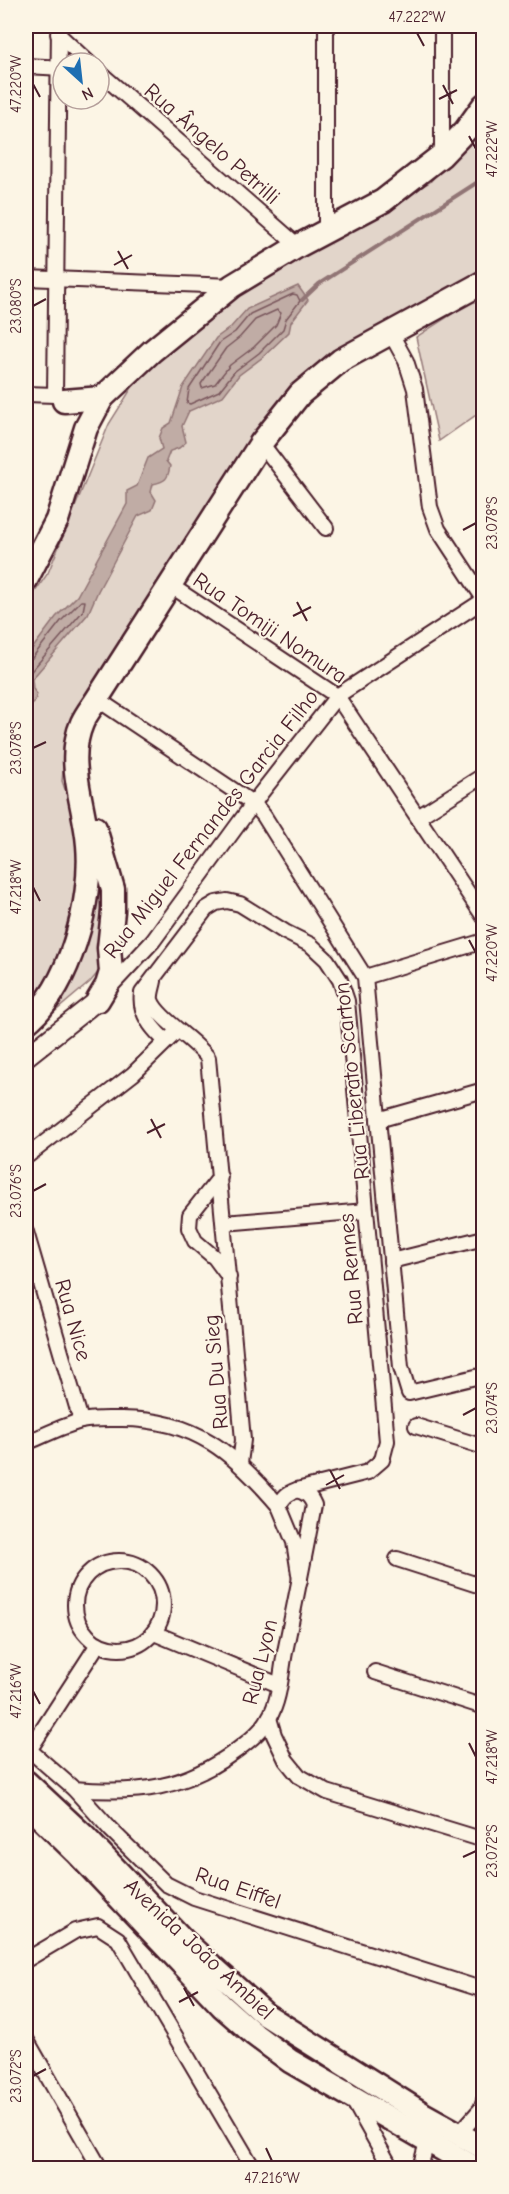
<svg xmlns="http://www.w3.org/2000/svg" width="509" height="2194" viewBox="0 0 509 2194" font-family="'Comic Neue',sans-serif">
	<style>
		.green { fill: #e2d5ca; stroke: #967a7a; stroke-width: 1.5 }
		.water { fill: #c0aca5; stroke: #917474; stroke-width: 1.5 }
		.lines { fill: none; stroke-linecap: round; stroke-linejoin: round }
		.shore { stroke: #79575c; stroke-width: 1.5 }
		.stream { stroke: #917474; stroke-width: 4 }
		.minor-casing { stroke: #4a1f2b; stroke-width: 18 }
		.tertiary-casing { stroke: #4a1f2b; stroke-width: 22 }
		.primary-casing { stroke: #4a1f2b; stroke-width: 27 }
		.minor { stroke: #fcf5e5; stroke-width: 14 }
		.tertiary { stroke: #fcf5e5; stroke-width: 18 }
		.primary { stroke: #fcf5e5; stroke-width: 22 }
		.ticks { fill: none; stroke: #4a1f2b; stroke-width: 2 }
		.labels { text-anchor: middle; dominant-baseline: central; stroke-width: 4.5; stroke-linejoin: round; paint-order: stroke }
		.street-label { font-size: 22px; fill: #4a1f2b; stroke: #fcf5e5 }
		.neatline { fill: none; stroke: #4a1f2b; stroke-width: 2 }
		.ticks-label { font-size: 15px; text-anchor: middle; fill: #4a1f2b }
	</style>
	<rect width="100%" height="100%" fill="#fcf5e5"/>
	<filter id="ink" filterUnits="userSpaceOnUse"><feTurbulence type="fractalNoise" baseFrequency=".0167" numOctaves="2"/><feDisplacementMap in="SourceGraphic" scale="12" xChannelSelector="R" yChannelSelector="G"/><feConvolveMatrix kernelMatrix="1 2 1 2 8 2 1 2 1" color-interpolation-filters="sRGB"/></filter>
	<g filter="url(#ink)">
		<!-- green -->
		<g class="green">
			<path d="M 483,122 L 483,272 L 294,388 L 65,752 L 62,781 L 77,823 L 78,865 L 76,890 L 62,942 L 50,973 L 26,1010 L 26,605 L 48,573 L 109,424 L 143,370 L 172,344 L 276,267 L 430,182 Z"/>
			<path d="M 483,294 L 483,410 L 439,441 L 416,337 Z"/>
			<path d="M 97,850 L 107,883 L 101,969 L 90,982 L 26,1036 L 26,1027 L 49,1006 Z"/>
		</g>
		<!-- water -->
		<path class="water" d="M 298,286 L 308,300 L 291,322 L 289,332 L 263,357 L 239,375 L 223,396 L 189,411 L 182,426 L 186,442 L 179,448 L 170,451 L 166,461 L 170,466 C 168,479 166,481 153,484 L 151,492 L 156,500 L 152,510 L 138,516 L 98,591 L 88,614 L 32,679 L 33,689 L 37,694 L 35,701 L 26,710 L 26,657 L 56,617 L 77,596 L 127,504 L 127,491 L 137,486 L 148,458 L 162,449 L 159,438 L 163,428 L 171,423 L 183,387 L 216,338 L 231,327 L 247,309 Z"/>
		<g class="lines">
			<!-- shore -->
			<g class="shore">
				<path d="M 293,294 L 297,295 L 300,301 L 286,319 L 283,329 L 259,353 L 235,371 L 219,391 L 190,404 L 187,403 L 189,389 L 220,342 L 235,332 L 250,314 Z"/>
				<path d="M 277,310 L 281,313 L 276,325 L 254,347 L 230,365 L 215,384 L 202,388 L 201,384 L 226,348 L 240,337 L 255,320 Z"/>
				<path d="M 26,660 L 32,658 L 61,621 L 81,601 L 85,601 L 83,611 L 27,676 L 27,689 L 30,696 L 26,702"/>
			</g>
			<!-- stream -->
			<path class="stream" d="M 302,300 L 319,284 L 484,178"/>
			<!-- minor casing -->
			<g class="minor-casing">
				<g id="minor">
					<path d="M 58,34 L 89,63"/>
					<path d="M 26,66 L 63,68"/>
					<path d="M 99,72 L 298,246"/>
					<path d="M 442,155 L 442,26"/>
					<path d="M 326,232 L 326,26"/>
					<path d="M 26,278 L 232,286"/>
					<path d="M 390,332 L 406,361 L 415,389 L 430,507 L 438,529 L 484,599"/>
					<path d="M 26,394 L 55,395 L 63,400"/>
					<path d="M 55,395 L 59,26"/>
					<path d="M 261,443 L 326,528"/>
					<path d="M 170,585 L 337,696 L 484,917"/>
					<path d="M 97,699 L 254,804 L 264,816 L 365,977 L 401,1367 L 409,1393 L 484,1375"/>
					<path d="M 418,817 L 484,775"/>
					<path d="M 365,977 L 484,941"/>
					<path d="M 154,981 C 153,987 150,994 151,1000 C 157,1018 195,1040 208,1058 L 243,1440 L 240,1463"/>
					<path d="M 109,988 L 153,941 L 261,793 L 337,696 L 484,600"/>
					<path d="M 166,1041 C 152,1029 139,1012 142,993 L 206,909 L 216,903 L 227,901 L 240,904 L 285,932 L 311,945 L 327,960 L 340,980 L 347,1001 L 387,1441 L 382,1460 L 368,1472 L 297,1490 C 288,1493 284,1496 279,1506 L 294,1542 L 300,1580"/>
					<path d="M 378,1120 L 484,1090"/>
					<path d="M 26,1157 L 133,1074 L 173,1035"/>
					<path d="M 220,1177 L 190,1215 L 189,1228 L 195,1241 L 215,1258 L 229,1277"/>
					<path d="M 224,1223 L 366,1211"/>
					<path d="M 26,1232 L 81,1421"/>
					<path d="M 391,1261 L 484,1238"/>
					<path d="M 416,1426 L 484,1447"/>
					<path d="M 26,1443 C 43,1436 62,1426 81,1421 C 94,1418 108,1419 122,1419 C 195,1419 234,1453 279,1506"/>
					<path d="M 397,1559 L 484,1587"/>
					<circle cx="119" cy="1605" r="44"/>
					<path d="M 154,1633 L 279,1685"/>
					<path d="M 375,1672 L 484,1707"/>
					<path d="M 269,1718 L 274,1735 L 286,1760 L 299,1776 L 327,1792 L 484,1840"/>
					<path d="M 26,1747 L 74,1789 L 111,1830 L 166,1884 L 194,1898 L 484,1990"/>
					<path d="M 30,1749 L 98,1644"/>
					<path d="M 74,1789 C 139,1794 183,1790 237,1750 C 249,1741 262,1731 269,1718 C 280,1700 281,1673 285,1652 C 295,1603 305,1554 314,1505 C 310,1496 307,1493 297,1490"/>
					<path d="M 26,1960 L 75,1931 L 98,1926 L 118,1939 L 253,2168"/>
					<path d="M 26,2039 L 100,2168"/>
					<path d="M 353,2100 L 391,2168"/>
					<path d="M 459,2134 L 481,2109 L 484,2100"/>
					<path d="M 423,2168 L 421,2164 L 427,2142"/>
				</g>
			</g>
			<!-- tertiary casing -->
			<g class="tertiary-casing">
				<path id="tertiary" d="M 26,1057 L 98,1000"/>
			</g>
			<!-- primary casing -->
			<g class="primary-casing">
				<g id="primary">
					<path d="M 64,401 L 102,398"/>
					<path d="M 26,580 L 57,520 L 86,428 L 102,398 L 152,351 L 232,286 L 298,246 L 383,201 L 442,155 L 466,130 L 484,105"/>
					<path d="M 95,828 L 113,889 L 113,911 L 109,948 L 111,972 L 107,985 L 98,1000"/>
					<path d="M 26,1023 C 70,988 93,900 88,845 C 85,805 65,762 82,723 C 86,714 92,707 97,699 L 261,443 L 300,394 L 341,360 L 484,282"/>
					<path d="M 26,1782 L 84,1836 L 185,1942 L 266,2015 L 423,2114 L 484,2148"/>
					<path d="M 26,1806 L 37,1814 L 76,1852 L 222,2006 L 255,2035 L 290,2061 L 475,2168"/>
				</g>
			</g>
			<!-- minor -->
			<use href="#minor" class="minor"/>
			<!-- tertiary -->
			<use href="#tertiary" class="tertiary"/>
			<!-- primary -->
			<use href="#primary" class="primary"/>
		</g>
	</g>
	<!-- ticks -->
	<path class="ticks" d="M 417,33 L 424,46M 33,84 L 40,97M 443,85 L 453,104M 439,99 L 457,90M 469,136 L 476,149M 118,251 L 128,269M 114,265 L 132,255M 33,306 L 46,299M 463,530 L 476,523M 297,602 L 307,621M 293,616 L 311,607M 33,748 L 46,742M 33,887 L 40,901M 469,940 L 476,953M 151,1119 L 161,1138M 147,1133 L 165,1124M 33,1191 L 46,1184M 463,1415 L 476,1408M 330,1470 L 340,1489M 326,1485 L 344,1475M 33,1691 L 40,1704M 469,1743 L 476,1757M 463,1857 L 476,1851M 184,1988 L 194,2006M 179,2002 L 198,1992M 33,2076 L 46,2069M 266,2148 L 272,2161"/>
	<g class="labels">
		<!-- street labels -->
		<g class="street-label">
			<text transform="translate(212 144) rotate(41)">Rua Ângelo Petrilli</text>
			<text transform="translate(270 628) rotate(34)">Rua Tomiji Nomura</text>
			<text transform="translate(211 824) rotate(-52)">Rua Miguel Fernandes Garcia Filho</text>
			<text transform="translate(352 1081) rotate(-96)">Rua Liberato Scarton</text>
			<text transform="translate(351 1269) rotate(-95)">Rua Rennes</text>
			<text transform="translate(73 1320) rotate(74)">Rua Nice</text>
			<text transform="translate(216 1372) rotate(-95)">Rua Du Sieg</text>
			<text transform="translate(260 1662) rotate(-76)">Rua Lyon</text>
			<text transform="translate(238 1888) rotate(19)">Rua Eiffel</text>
			<text transform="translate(199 1949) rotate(43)">Avenida João Ambiel</text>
		</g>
	</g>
	<!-- margin -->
	<rect width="509" height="2194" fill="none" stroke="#fcf5e5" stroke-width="66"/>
	<!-- north arrow -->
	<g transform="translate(81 81) rotate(153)"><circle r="28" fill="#fcf5e5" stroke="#b59f9b" stroke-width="1.5"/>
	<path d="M0-4.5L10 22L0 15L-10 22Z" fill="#1f6fb2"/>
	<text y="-9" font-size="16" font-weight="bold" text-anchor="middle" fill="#4a1f2b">N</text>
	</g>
	<rect x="33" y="33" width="443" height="2128" class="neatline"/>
	<g class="ticks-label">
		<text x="417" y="22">47.222°W</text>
		<text transform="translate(16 84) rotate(-90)" y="5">47.220°W</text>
		<text transform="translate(492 149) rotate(-90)" y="5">47.222°W</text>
		<text transform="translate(16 306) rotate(-90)" y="5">23.080°S</text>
		<text transform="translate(492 523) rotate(-90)" y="5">23.078°S</text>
		<text transform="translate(16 748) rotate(-90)" y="5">23.078°S</text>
		<text transform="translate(16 887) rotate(-90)" y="5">47.218°W</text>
		<text transform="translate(492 953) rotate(-90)" y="5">47.220°W</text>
		<text transform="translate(16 1191) rotate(-90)" y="5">23.076°S</text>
		<text transform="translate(492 1408) rotate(-90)" y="5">23.074°S</text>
		<text transform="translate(16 1691) rotate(-90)" y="5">47.216°W</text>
		<text transform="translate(492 1757) rotate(-90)" y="5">47.218°W</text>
		<text transform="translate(492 1851) rotate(-90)" y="5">23.072°S</text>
		<text transform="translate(16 2076) rotate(-90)" y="5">23.072°S</text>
		<text x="272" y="2183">47.216°W</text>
	</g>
</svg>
